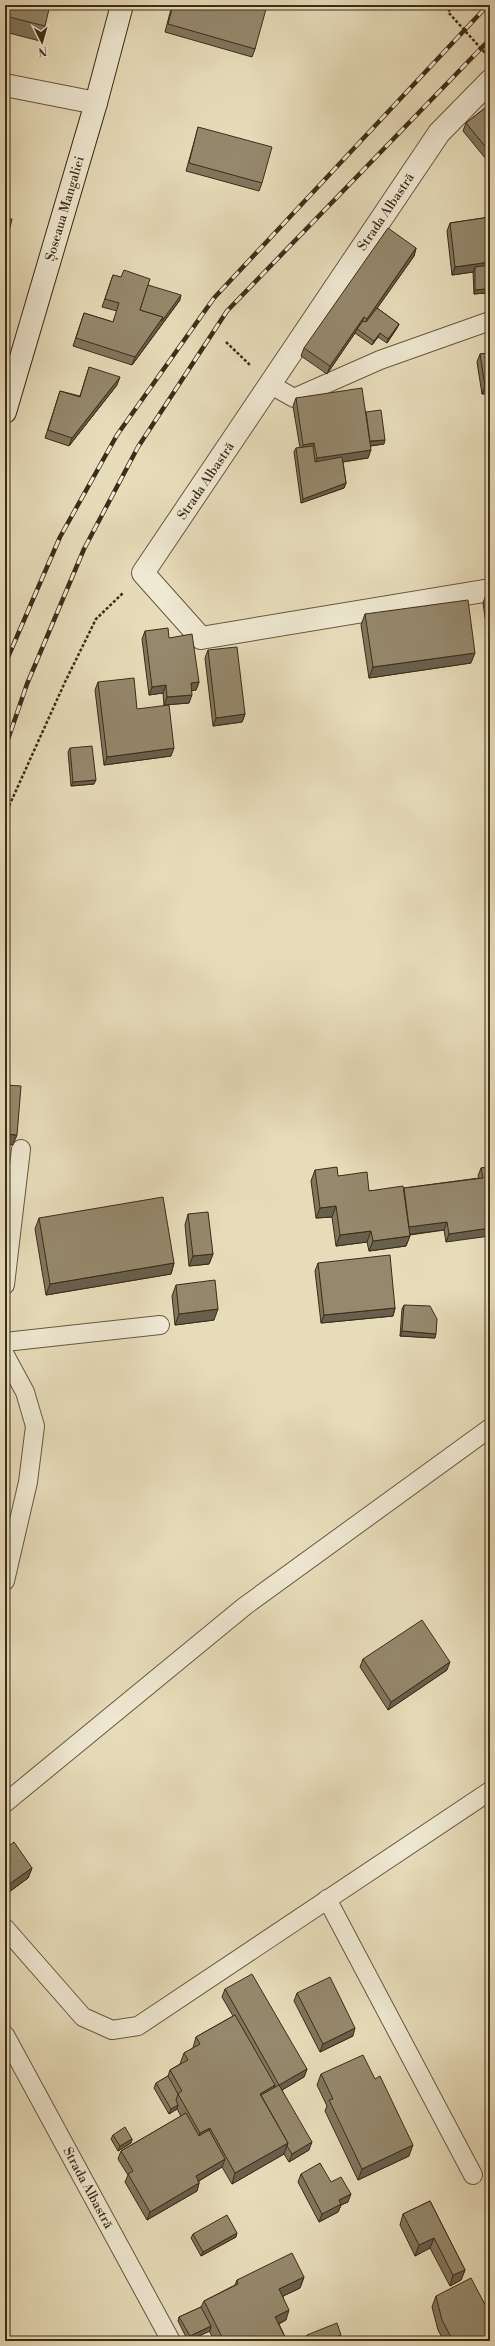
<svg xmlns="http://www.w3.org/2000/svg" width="495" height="2346" viewBox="0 0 495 2346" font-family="'Libre Bodoni',serif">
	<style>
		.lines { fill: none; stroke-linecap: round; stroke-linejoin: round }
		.lane-casing { stroke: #675940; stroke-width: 20 }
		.street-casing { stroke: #675940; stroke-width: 24 }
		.secondary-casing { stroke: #3c2d17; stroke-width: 24 }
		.path { stroke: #3c2d17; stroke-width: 2.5; stroke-dasharray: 3 2; stroke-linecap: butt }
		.lane { stroke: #efe8d2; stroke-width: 18 }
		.street { stroke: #efe8d2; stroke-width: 22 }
		.secondary { stroke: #efe8d2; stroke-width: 22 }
		.rail-casing { stroke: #3c2d17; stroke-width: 4.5 }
		.rail { stroke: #efe8d2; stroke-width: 3; stroke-dasharray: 9; stroke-linecap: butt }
		.wall { fill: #80755d; stroke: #3c2d17 }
		.shaded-wall { fill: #685f4c; stroke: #3c2d17 }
		.building { fill: #95886c; stroke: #3c2d17 }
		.labels { text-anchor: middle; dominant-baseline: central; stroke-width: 4; stroke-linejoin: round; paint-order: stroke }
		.street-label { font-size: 13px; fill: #3c2d17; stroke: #efe8d2 }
	</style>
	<rect width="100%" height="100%" fill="#e7dcba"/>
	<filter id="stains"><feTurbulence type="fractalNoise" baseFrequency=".005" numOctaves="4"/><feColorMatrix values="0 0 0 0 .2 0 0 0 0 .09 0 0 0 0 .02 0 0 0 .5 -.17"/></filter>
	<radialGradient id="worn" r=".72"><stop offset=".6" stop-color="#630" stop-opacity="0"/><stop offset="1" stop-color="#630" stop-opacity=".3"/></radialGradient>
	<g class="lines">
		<!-- lane casing -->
		<g class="lane-casing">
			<g id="lane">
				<path d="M 271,385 L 294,398 L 380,360 L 490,321"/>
				<path d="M 5,1285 L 21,1149"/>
				<path d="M 5,1342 L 160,1325"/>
				<path d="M 5,1355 L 25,1392 L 35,1426 L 28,1482 L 5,1581"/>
				<path d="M 5,1803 L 245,1606 L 490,1428"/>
				<path d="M 327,1899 L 473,2175"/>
				<path d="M 5,1928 L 83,2017 L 112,2030 L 138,2026 L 490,1791"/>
				<path id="s1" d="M 5,2035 L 171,2341"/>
			</g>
		</g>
		<!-- street casing -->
		<g class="street-casing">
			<g id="street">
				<path d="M 490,81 L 439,133 L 143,573 L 201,638 L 490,590"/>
				<path d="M 5,85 L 96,103"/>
			</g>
		</g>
		<!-- secondary casing -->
		<g class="secondary-casing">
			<g id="secondary">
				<path id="s2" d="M 5,412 L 96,103 L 122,5"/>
			</g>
		</g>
		<!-- path -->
		<g class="path">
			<path d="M 453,5 L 448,12 L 486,54"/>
			<path d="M 226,342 L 250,365"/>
			<path d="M 5,815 L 65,682 L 96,619 L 124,592"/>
		</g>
		<!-- lane -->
		<use href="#lane" class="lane"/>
		<!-- street -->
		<use href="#street" class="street"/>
		<!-- secondary -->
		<use href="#secondary" class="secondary"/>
		<!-- rail casing -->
		<g class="rail-casing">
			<g id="rail">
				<path d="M 5,664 L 60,537 L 117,435 L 214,298 L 488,5"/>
				<path d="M 5,748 L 27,684 L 84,549 L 138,447 L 227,311 L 490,39"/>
			</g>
		</g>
		<!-- rail -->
		<use href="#rail" class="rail"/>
	</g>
	<!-- wall -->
	<g class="wall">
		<path d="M 5,5 L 45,26 L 40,41 L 5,32 Z"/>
		<path d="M 172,5 L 252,5 L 255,49 L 252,57 L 165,32 Z"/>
		<path d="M 490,104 L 490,156 L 486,159 L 463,131 L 466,123 Z"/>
		<path d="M 198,127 L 262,183 L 259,191 L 186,171 L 196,135 Z"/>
		<path d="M 490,217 L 490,297 L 486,298 L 485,293 L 474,294 L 473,272 L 452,275 L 447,231 L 450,223 Z"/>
		<path d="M 416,248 L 414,256 L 377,308 L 399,324 L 397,328 L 387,343 L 378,337 L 372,345 L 355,333 L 327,374 L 301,356 L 304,348 Z"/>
		<path d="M 113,275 L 148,285 L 180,300 L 132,365 L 73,346 L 84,313 L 113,322 L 117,311 L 102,307 Z"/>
		<path d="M 490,353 L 490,393 L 482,394 L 477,362 L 480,354 Z"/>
		<path d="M 89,367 L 117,385 L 69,446 L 45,438 L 60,391 L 80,396 Z"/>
		<path d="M 296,398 L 366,412 L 384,444 L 371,446 L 368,458 L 343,462 L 346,483 L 344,488 L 301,503 L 294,452 L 296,448 L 300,448 L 293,406 Z"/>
		<path d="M 490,594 L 490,651 L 483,603 L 486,595 Z"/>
		<path d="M 365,614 L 471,663 L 369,678 L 361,625 Z"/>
		<path d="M 145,631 L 169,638 L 199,682 L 196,690 L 192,690 L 189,703 L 164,705 L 163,693 L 149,695 L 142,639 Z"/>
		<path d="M 208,650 L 245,714 L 242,722 L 213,726 L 205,658 Z"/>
		<path d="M 98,682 L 137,709 L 171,756 L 104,765 L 95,690 Z"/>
		<path d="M 70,748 L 94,784 L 71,786 L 68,752 Z"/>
		<path d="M 490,1167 L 446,1242 L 444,1230 L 410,1235 L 406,1246 L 369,1251 L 367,1242 L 336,1246 L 332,1217 L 316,1218 L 311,1181 L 315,1170 L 369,1191 L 404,1188 L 479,1178 L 478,1176 L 481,1168 Z"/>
		<path d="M 188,1214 L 213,1254 L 209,1264 L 189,1266 L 185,1225 Z"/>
		<path d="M 39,1218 L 174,1263 L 171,1274 L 46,1295 L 35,1229 Z"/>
		<path d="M 318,1263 L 395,1308 L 393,1316 L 321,1323 L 315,1271 Z"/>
		<path d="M 176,1285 L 214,1320 L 175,1325 L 172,1296 Z"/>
		<path d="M 404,1305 L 435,1338 L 400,1336 L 402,1309 Z"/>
		<path d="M 363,1659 L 447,1670 L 388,1710 L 360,1667 Z"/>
		<path d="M 5,1849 L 32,1868 L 28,1878 L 5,1895 Z"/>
		<path d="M 225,1989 L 307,2069 L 304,2077 L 282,2090 L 309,2150 L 289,2162 L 284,2154 L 232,2184 L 222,2167 L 199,2181 L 199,2183 L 197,2191 L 147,2220 L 125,2182 L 128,2175 L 118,2159 L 121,2151 L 181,2116 L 177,2109 L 169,2114 L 154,2088 L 156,2083 L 168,2076 L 170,2070 L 180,2064 L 184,2053 L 193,2048 L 196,2037 L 233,2016 L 222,1997 Z"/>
		<path d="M 297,1993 L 353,2036 L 320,2052 L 294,2001 Z"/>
		<path d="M 321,2074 L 409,2156 L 358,2180 L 325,2111 L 327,2106 L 317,2085 Z"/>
		<path d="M 113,2135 L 132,2139 L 131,2143 L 118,2151 L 111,2139 Z"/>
		<path d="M 301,2174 L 331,2182 L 348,2202 L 341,2205 L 338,2212 L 319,2222 L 298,2182 Z"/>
		<path d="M 430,2201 L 465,2270 L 461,2280 L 450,2286 L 430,2248 L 415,2256 L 400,2225 L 403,2214 Z"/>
		<path d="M 193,2234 L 236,2237 L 201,2256 L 191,2238 Z"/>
		<path d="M 304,2277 L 300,2288 L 283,2296 L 286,2320 L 279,2324 L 287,2341 L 215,2341 L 209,2331 L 188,2341 L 178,2321 L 179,2317 L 201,2307 L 204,2301 L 235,2285 L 237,2280 Z"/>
		<path d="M 436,2296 L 490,2341 L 444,2341 L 438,2330 L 432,2307 Z"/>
		<path d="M 307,2335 L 339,2341 L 305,2341 Z"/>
	</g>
	<!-- shaded-wall -->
	<g class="shaded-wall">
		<path d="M 490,150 L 490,156 L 486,159 L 489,151 Z"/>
		<path d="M 416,248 L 414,256 L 364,327 L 367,319 Z"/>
		<path d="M 490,262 L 490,270 L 475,267 L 473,272 L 452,275 L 455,267 Z"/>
		<path d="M 486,289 L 485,293 L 474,294 L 475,290 Z"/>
		<path d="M 487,293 L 490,293 L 490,297 L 486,298 Z"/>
		<path d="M 181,295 L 180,300 L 132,365 L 135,357 L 163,317 Z"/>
		<path d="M 364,317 L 361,325 L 357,329 L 355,333 L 327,374 L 330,366 Z"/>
		<path d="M 399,324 L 397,328 L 387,343 L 388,339 Z"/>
		<path d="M 380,333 L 378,337 L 372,345 L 374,341 Z"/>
		<path d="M 120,377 L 117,385 L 69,446 L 72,438 Z"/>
		<path d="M 485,386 L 490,386 L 490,393 L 482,394 Z"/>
		<path d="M 385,440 L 384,444 L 367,446 L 368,442 Z"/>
		<path d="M 314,443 L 311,451 L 300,453 L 303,445 Z"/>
		<path d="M 371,450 L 368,458 L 314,466 L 317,458 Z"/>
		<path d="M 346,483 L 344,488 L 301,503 L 303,499 Z"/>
		<path d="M 475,653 L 471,663 L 369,678 L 373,667 Z"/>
		<path d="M 199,682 L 196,690 L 188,691 L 191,683 Z"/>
		<path d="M 166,685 L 163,693 L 149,695 L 152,687 Z"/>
		<path d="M 192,695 L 189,703 L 164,705 L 167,697 Z"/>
		<path d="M 245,714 L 242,722 L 213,726 L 216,718 Z"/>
		<path d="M 174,748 L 171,756 L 104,765 L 107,757 Z"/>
		<path d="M 96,780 L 94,784 L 71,786 L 73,782 Z"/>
		<path d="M 5,1134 L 17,1135 L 13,1145 L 5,1145 Z"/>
		<path d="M 336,1206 L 332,1217 L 316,1218 L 320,1208 Z"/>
		<path d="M 447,1222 L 444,1230 L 404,1235 L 407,1227 Z"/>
		<path d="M 490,1228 L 490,1236 L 446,1242 L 449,1234 Z"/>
		<path d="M 371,1231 L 367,1242 L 336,1246 L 340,1235 Z"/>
		<path d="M 410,1236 L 406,1246 L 369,1251 L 373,1241 Z"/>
		<path d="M 213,1254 L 209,1264 L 189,1266 L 193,1256 Z"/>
		<path d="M 174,1263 L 171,1274 L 46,1295 L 50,1284 Z"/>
		<path d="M 395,1308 L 393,1316 L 321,1323 L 324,1315 Z"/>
		<path d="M 218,1309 L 214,1320 L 175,1325 L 179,1314 Z"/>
		<path d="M 402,1331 L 436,1334 L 435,1338 L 400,1336 Z"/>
		<path d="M 450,1662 L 447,1670 L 388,1710 L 391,1702 Z"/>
		<path d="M 32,1868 L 28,1878 L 5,1895 L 5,1893 L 8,1885 Z"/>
		<path d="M 355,2028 L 353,2036 L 320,2052 L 323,2044 Z"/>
		<path d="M 307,2069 L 304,2077 L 277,2093 L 279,2085 Z"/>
		<path d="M 275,2085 L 272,2096 L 262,2101 L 260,2094 Z"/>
		<path d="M 178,2105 L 177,2109 L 169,2114 L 171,2109 Z"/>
		<path d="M 210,2128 L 206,2138 L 196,2144 L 200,2133 Z"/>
		<path d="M 132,2139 L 131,2143 L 118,2151 L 120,2146 Z"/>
		<path d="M 312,2142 L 309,2150 L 289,2162 L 292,2154 Z"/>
		<path d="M 288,2143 L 284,2154 L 232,2184 L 235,2173 Z"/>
		<path d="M 413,2145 L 409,2156 L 358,2180 L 362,2169 Z"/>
		<path d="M 225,2159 L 222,2167 L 193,2184 L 196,2176 Z"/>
		<path d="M 199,2183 L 197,2191 L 147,2220 L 150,2212 Z"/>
		<path d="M 351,2194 L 348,2202 L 341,2205 L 338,2212 L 319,2222 L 322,2214 L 339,2200 Z"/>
		<path d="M 237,2233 L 236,2237 L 201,2256 L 203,2252 Z"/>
		<path d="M 434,2238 L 430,2248 L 415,2256 L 419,2245 Z"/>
		<path d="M 465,2270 L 461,2280 L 450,2286 L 453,2275 Z"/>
		<path d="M 304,2277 L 300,2288 L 275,2300 L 279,2289 Z"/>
		<path d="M 289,2310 L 286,2320 L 271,2327 L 275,2317 Z"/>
		<path d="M 211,2326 L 210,2331 L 188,2341 L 190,2336 Z"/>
		<path d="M 341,2335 L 339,2341 L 325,2341 Z"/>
	</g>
	<!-- building -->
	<g class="building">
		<path d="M 5,5 L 50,5 L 45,26 L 5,16 Z"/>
		<path d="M 173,5 L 252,5 L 266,9 L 255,49 L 168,24 Z"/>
		<path d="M 490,104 L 490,150 L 489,151 L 466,123 Z"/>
		<path d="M 198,127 L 272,147 L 262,183 L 189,163 Z"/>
		<path d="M 490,217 L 490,262 L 455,267 L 450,223 Z"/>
		<path d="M 5,218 L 12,219 L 5,248 Z"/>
		<path d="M 388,228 L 416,248 L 367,319 L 364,317 L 330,366 L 304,348 Z"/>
		<path d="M 490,265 L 490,293 L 487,293 L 486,289 L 475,290 L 475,267 Z"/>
		<path d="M 124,270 L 150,279 L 140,310 L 163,317 L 135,357 L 76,338 L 84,313 L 113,322 L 119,303 L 105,299 L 113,275 L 121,277 Z"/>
		<path d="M 148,285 L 181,295 L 162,321 L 163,317 L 140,310 Z"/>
		<path d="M 377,308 L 399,324 L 388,339 L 380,333 L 374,341 L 357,329 L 363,321 L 366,322 Z"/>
		<path d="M 490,353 L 490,386 L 485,386 L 480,354 Z"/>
		<path d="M 89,367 L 120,377 L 72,438 L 48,430 L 60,391 L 80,397 Z"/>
		<path d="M 362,388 L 371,450 L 317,458 L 314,443 L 303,445 L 296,398 Z"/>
		<path d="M 381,410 L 385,440 L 370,441 L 366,412 Z"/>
		<path d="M 313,446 L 315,462 L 342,457 L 346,483 L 303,499 L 296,448 Z"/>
		<path d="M 490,594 L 490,624 L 486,595 Z"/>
		<path d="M 468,600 L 475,653 L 373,667 L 365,614 Z"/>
		<path d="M 168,628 L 169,638 L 192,634 L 199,682 L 191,683 L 192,695 L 167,697 L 166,685 L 152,687 L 145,631 Z"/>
		<path d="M 237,647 L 245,714 L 216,718 L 208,650 Z"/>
		<path d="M 134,678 L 137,709 L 169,705 L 174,748 L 107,757 L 98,682 Z"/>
		<path d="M 92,746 L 96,780 L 73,782 L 70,748 Z"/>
		<path d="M 5,1085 L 21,1086 L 17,1135 L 5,1134 Z"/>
		<path d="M 337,1167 L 338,1176 L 367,1172 L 369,1191 L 403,1186 L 410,1236 L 373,1241 L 371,1231 L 340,1235 L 336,1206 L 320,1208 L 315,1170 Z"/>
		<path d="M 490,1167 L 490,1228 L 449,1234 L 447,1222 L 409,1227 L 404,1188 L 483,1178 L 481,1168 Z"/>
		<path d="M 163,1197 L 174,1263 L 50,1284 L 39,1218 Z"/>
		<path d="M 208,1212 L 213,1254 L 193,1256 L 188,1214 Z"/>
		<path d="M 5,1238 L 8,1238 L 5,1259 Z"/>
		<path d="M 390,1255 L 395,1308 L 324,1315 L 318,1263 Z"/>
		<path d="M 215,1280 L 218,1309 L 179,1314 L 176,1285 Z"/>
		<path d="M 404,1305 L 430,1306 L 437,1319 L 436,1334 L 402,1331 Z"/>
		<path d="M 422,1620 L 450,1662 L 391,1702 L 363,1659 Z"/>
		<path d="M 14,1842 L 32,1868 L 8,1885 L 5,1881 L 5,1849 Z"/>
		<path d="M 252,1974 L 307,2069 L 279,2085 L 225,1989 Z"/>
		<path d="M 330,1977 L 355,2028 L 323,2044 L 297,1993 Z"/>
		<path d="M 235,2015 L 275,2085 L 260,2094 L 288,2143 L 235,2173 L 210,2128 L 200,2133 L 178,2094 L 182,2091 L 170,2070 L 188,2060 L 184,2053 L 200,2044 L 196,2037 Z"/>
		<path d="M 363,2055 L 375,2079 L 380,2076 L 413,2145 L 362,2169 L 329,2100 L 333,2099 L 321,2074 Z"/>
		<path d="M 168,2076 L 178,2094 L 176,2100 L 178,2105 L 171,2109 L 156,2083 Z"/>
		<path d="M 279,2085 L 312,2142 L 292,2154 L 287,2146 L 288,2143 L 261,2095 Z"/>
		<path d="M 186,2113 L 199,2136 L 209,2130 L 225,2159 L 196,2176 L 199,2183 L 150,2212 L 128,2174 L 133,2171 L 121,2151 Z"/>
		<path d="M 125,2127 L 132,2139 L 120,2146 L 113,2135 Z"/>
		<path d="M 320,2163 L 331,2182 L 341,2177 L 351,2194 L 339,2200 L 341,2204 L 322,2214 L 301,2174 Z"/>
		<path d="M 430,2201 L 465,2270 L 453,2275 L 434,2238 L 419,2245 L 403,2214 Z"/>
		<path d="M 227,2215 L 237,2233 L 203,2252 L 193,2234 Z"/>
		<path d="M 292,2253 L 304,2277 L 279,2289 L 289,2310 L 275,2317 L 287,2341 L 224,2341 L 204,2301 L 238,2284 L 237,2280 Z"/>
		<path d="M 471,2278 L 490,2314 L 490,2341 L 453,2341 L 442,2320 L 436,2296 Z"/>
		<path d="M 201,2307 L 211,2326 L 190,2336 L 179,2317 Z"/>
		<path d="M 337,2323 L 341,2335 L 325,2341 L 310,2341 L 307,2335 Z"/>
	</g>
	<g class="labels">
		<!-- street labels -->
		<g class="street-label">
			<text stroke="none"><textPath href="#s2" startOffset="212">Șoseaua Mangaliei</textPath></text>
			<text transform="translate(386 212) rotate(-56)">Strada Albastră</text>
			<text transform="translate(206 481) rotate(-56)">Strada Albastră</text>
			<text stroke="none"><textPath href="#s1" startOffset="174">Strada Albastră</textPath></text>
		</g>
	</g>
	<!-- margin -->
	<rect width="495" height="2346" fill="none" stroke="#e7dcba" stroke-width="20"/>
	<rect x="6" y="6" width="483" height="2334" fill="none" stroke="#3c2d17" stroke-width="2"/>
	<rect x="10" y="10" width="475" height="2326" fill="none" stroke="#3c2d17"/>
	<!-- north arrow -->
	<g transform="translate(42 42) rotate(175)" stroke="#efe8d2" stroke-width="3" paint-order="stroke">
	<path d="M0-3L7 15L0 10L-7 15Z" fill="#3c2d17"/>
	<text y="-6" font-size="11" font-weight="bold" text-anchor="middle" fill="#3c2d17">N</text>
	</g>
	<rect width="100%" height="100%" filter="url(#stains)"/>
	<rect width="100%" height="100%" fill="url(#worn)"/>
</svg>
